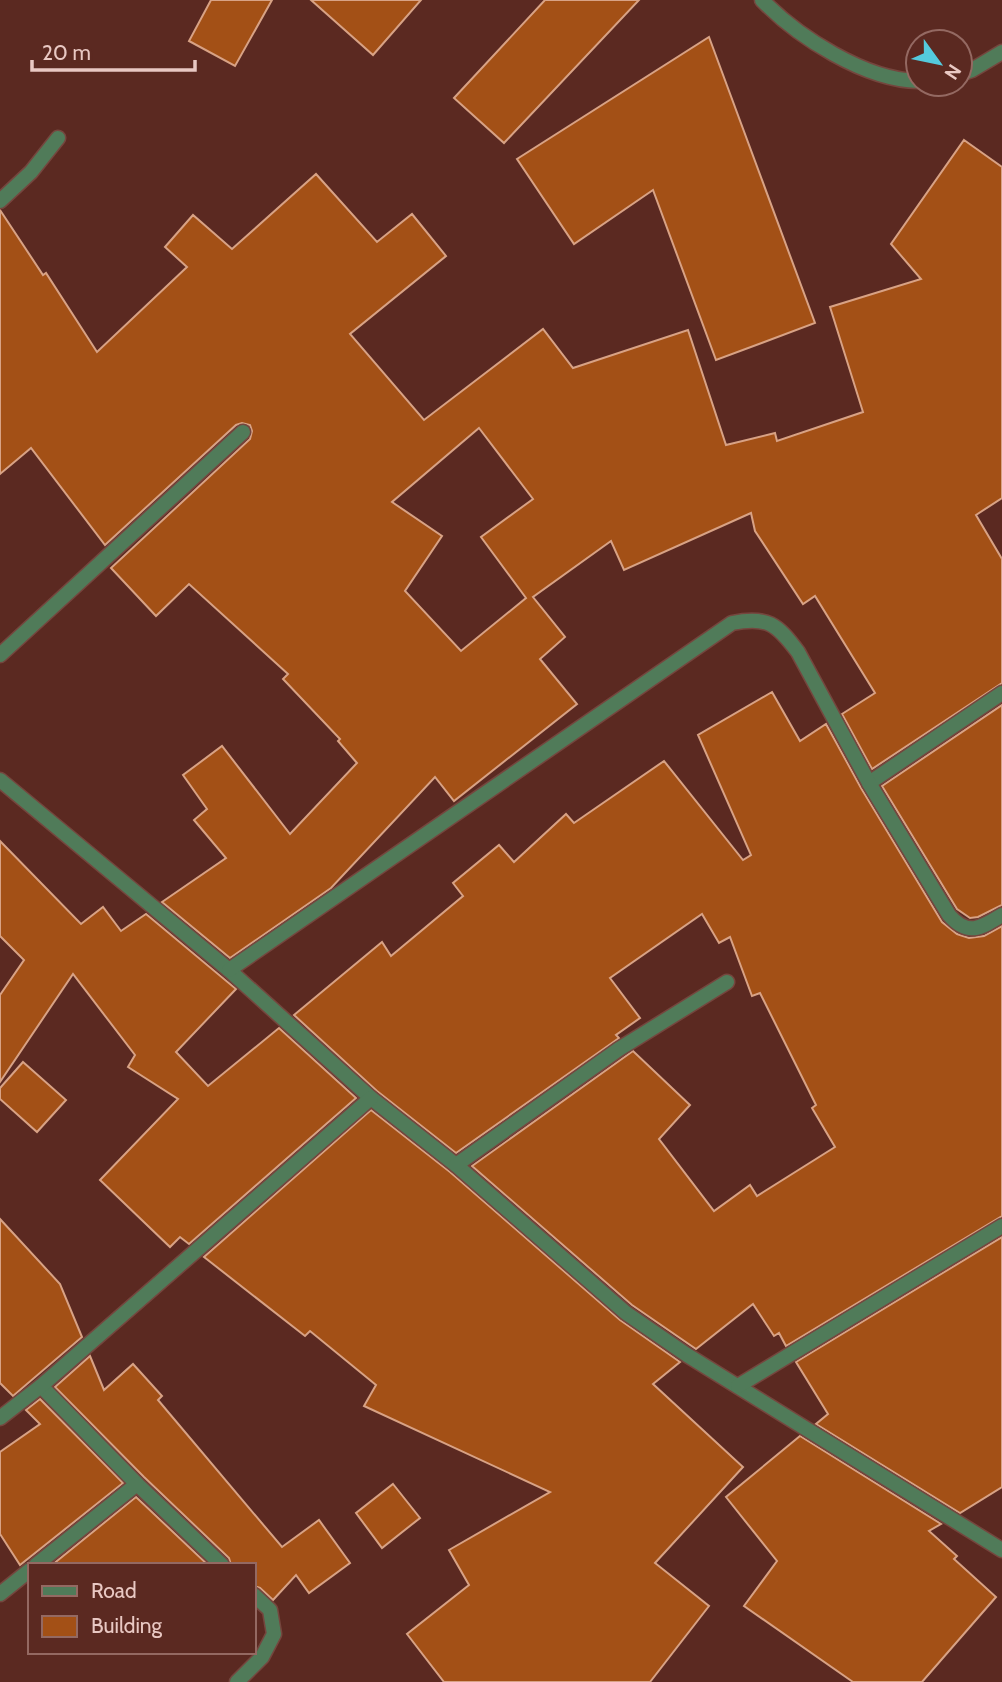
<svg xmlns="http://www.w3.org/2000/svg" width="1002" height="1682" viewBox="0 0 1002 1682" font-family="Cabin,sans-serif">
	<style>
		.building { fill: #a35016; stroke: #d8a285; stroke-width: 2; fill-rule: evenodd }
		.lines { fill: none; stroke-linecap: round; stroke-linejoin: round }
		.street-casing { stroke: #75463e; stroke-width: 17 }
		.street { stroke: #507b59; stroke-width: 14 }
	</style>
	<rect width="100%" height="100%" fill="#5b2921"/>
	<!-- building -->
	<g class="building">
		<path d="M 211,0 L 272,0 L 235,66 L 189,41 Z"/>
		<path d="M 311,0 L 421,0 L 373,55 Z"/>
		<path d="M 545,0 L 639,0 L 504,143 L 454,98 Z"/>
		<path d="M 709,37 L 815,323 L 716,360 L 653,190 L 574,244 L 517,159 Z"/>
		<path d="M 964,140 L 1002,167 L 1002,498 L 976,515 L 1002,559 L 1002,683 L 872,769 L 842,714 L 875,693 L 815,596 L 803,604 L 755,531 L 751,513 L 624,570 L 611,541 L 533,597 L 565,637 L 540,659 L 577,704 L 454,801 L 435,777 L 331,888 L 230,958 L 162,902 L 226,858 L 194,820 L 207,809 L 183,775 L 222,746 L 290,834 L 357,763 L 338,741 L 340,739 L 283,679 L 288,674 L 189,584 L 156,616 L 111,568 L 250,439 L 252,431 L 250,425 L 242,423 L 236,425 L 105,545 L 31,448 L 0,474 L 0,210 L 43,275 L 46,273 L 97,352 L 187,267 L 165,247 L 193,215 L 232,249 L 316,174 L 377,242 L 412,214 L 446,256 L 350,334 L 424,420 L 543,329 L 573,368 L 688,330 L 726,445 L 775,433 L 777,441 L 863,412 L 830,307 L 921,279 L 891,244 ZM 479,428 L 533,499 L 481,537 L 526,598 L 461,651 L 405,591 L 442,536 L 392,502 Z"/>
		<path d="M 772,692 L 800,741 L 826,724 L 861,788 L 942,922 L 957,934 L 969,938 L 984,936 L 1002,926 L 1002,1216 L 786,1346 L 779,1333 L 774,1336 L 753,1304 L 696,1349 L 632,1305 L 472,1166 L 633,1051 L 690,1105 L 659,1139 L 714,1211 L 750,1185 L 757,1196 L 835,1147 L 812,1108 L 816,1105 L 760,993 L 752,996 L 730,937 L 719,943 L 702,914 L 610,978 L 640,1018 L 616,1035 L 619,1038 L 456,1153 L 377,1091 L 294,1015 L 382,942 L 391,956 L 463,896 L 453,883 L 499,845 L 514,862 L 566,814 L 574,823 L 664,761 L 743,860 L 751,855 L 698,735 Z"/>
		<path d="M 1002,705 L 1002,905 L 978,917 L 970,918 L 957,909 L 882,786 Z"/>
		<path d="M 0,841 L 81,924 L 103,907 L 121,931 L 146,914 L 236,989 L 176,1052 L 208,1086 L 279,1028 L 356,1098 L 189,1244 L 180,1237 L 170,1247 L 100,1180 L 178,1099 L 128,1067 L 135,1055 L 73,974 L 0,1082 L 0,995 L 24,960 L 0,936 Z"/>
		<path d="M 23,1062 L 66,1100 L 37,1132 L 0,1099 L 0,1088 Z"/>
		<path d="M 371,1110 L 450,1172 L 620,1320 L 680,1362 L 653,1384 L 743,1467 L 655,1563 L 709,1606 L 650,1682 L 444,1682 L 407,1634 L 469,1585 L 449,1550 L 550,1492 L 364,1406 L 376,1385 L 310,1331 L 305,1336 L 204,1257 Z"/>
		<path d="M 0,1219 L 60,1284 L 82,1337 L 13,1396 L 0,1383 Z"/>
		<path d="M 1002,1237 L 1002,1487 L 960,1513 L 816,1424 L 828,1414 L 796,1362 Z"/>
		<path d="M 90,1356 L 104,1390 L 133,1364 L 162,1396 L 158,1400 L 282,1547 L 319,1520 L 350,1563 L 309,1593 L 296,1575 L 273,1600 L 260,1588 L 254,1586 L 254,1565 L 231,1565 L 229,1558 L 144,1477 L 55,1387 Z"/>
		<path d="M 40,1399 L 123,1483 L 20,1565 L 0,1534 L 0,1452 L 40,1424 L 26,1410 Z"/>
		<path d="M 800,1436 L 941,1524 L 929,1531 L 957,1556 L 954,1559 L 996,1597 L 922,1682 L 853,1682 L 744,1606 L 777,1561 L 726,1497 Z"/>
		<path d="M 393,1484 L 420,1518 L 382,1548 L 356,1513 Z"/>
		<path d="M 136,1497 L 208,1565 L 52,1565 Z"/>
	</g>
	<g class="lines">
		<!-- street casing -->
		<g class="street-casing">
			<g id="street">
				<path d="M 762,0 C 798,37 865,80 918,81"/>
				<path d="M 960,74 L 972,70 L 1002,52"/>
				<path d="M 0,201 L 31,172 L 58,138"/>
				<path d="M 0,655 L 243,432"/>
				<path d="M 0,780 L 229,970 L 371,1098 L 456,1165 L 626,1313 L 687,1355 L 1002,1550"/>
				<path d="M 869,783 L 1002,693"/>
				<path d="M 229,970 L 732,623 C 768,616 777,624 798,652 L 869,783 L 949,915 C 968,937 981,928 1002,915"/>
				<path d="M 456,1165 L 619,1049 L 727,982"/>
				<path d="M 41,1386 L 137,1484 L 222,1565"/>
				<path d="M 738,1386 L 1002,1226"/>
				<path d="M 0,1418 L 41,1386 L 371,1098"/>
				<path d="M 36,1565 L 137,1484"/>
				<path d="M 0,1594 L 30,1570"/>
				<path d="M 237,1682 L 262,1657 L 274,1634 L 270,1610 L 254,1595"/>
			</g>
		</g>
		<!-- street -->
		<use href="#street" class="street"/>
	</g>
	<!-- legend -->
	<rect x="28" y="1563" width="228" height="91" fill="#5b2921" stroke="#946962" stroke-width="2"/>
	<rect x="42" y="1586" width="35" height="10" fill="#507b59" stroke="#946962" stroke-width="2"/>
	<text x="91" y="1598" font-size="21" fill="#e9c8c3">Road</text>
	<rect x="42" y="1616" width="35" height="21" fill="#a35016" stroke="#946962" stroke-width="2"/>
	<text x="91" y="1633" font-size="21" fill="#e9c8c3">Building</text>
	<!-- north arrow -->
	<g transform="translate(939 63) rotate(123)"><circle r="33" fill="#5b2921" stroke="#946962" stroke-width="2"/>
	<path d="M0-5L12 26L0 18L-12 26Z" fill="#54cadd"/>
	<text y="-10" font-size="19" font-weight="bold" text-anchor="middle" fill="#e9c8c3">N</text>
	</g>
	<!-- scale -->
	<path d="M32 60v10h163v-10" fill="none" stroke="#e9c8c3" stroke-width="3.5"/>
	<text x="42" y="60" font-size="21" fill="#e9c8c3" stroke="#5b2921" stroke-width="5" paint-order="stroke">20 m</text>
</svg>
